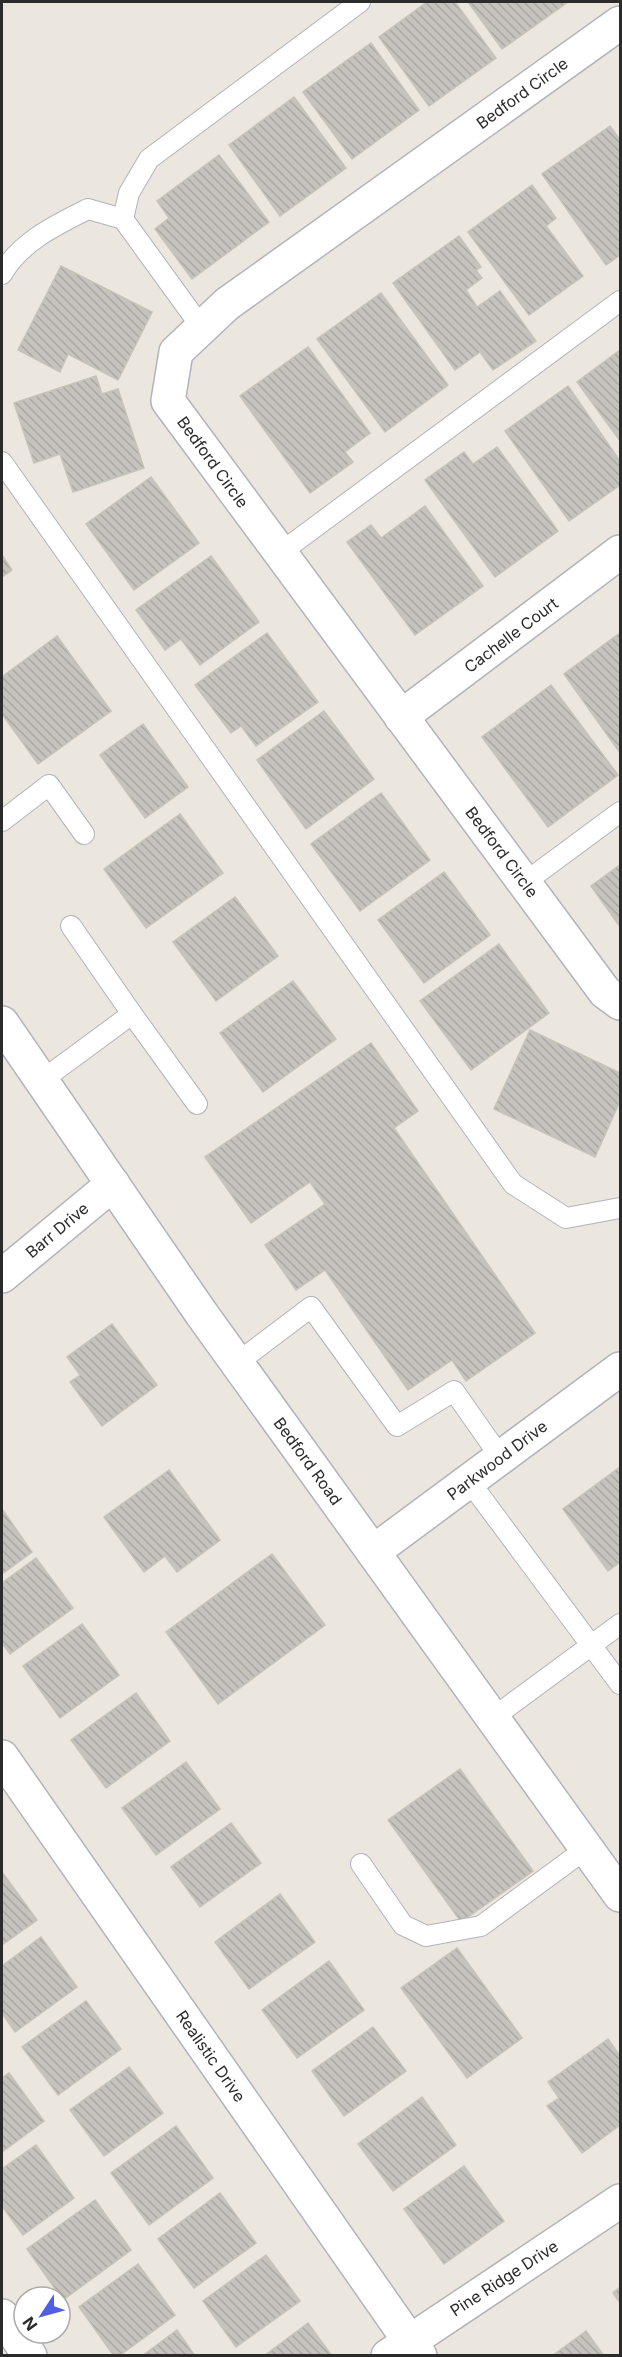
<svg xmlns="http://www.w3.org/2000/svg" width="622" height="2357" viewBox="0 0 622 2357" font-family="Inter,sans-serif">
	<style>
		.building { fill: url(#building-back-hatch); stroke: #c6c3b8; stroke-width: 1.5 }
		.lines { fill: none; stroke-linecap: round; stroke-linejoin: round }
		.lane-casing { stroke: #b2b3bd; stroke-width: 22 }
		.street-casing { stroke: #b2b3bd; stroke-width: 36 }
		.secondary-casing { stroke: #b2b3bd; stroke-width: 36 }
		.lane { stroke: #fff; stroke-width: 20 }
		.street { stroke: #fff; stroke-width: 33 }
		.secondary { stroke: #fff; stroke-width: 33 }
		.labels { text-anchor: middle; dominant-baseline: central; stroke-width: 4.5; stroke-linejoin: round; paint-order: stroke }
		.street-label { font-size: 16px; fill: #2b2b2b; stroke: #fff }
	</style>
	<defs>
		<pattern id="building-back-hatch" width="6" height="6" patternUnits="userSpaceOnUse" patternTransform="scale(1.5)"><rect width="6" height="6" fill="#c6c3be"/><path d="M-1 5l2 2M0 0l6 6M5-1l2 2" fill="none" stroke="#aaa8a3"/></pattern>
	</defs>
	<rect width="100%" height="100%" fill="#ebe7de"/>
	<!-- building -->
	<g class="building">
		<path d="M 427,2 L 455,2 L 496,58 L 429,106 L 379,37 Z"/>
		<path d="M 468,2 L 568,2 L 502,49 Z"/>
		<path d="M 371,43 L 419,110 L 352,159 L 303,92 Z"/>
		<path d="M 294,97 L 346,168 L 280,216 L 229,145 Z"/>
		<path d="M 610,126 L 620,140 L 620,255 L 606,265 L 542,174 Z"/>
		<path d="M 219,155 L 269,222 L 192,279 L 155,229 L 169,218 L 157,201 Z"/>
		<path d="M 532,185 L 556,218 L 546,226 L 583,276 L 529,315 L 468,232 Z"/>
		<path d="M 459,236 L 481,267 L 476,270 L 482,278 L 466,290 L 477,307 L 500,291 L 536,341 L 493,370 L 480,352 L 455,370 L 393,283 Z"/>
		<path d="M 61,266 L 152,312 L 118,380 L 68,354 L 60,372 L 18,350 Z"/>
		<path d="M 381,293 L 448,385 L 385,432 L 317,339 Z"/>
		<path d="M 308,347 L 370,433 L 345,452 L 353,462 L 310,493 L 240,396 Z"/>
		<path d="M 620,350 L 620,441 L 577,382 Z"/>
		<path d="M 96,376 L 102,394 L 118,389 L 144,468 L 73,492 L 60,454 L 34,463 L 14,403 Z"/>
		<path d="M 568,386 L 620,461 L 620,485 L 569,521 L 505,431 Z"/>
		<path d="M 497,447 L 558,531 L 495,577 L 425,480 L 464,452 L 473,464 Z"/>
		<path d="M 151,477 L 199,543 L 134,590 L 86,524 Z"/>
		<path d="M 425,506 L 483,586 L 415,635 L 347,542 L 371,525 L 381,538 Z"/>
		<path d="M 2,555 L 12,570 L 2,577 Z"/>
		<path d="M 211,556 L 259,622 L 200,665 L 181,639 L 165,650 L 136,610 Z"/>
		<path d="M 267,633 L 318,702 L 256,746 L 241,726 L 231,733 L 195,685 Z"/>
		<path d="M 620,633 L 620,753 L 564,674 Z"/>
		<path d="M 57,636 L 111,711 L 38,764 L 2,714 L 2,677 Z"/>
		<path d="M 551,685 L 618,775 L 548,827 L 482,737 Z"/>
		<path d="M 324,711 L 374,779 L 306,829 L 257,760 Z"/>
		<path d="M 143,724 L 188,787 L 145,818 L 100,755 Z"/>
		<path d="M 381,793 L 430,860 L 360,911 L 311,844 Z"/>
		<path d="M 180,814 L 223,873 L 146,928 L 104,869 Z"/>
		<path d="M 620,865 L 620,927 L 591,886 Z"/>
		<path d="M 444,872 L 490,935 L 424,983 L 378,920 Z"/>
		<path d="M 235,897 L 278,956 L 216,1001 L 173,942 Z"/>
		<path d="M 499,944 L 549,1013 L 471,1070 L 420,1001 Z"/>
		<path d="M 293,981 L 336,1039 L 263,1092 L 220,1033 Z"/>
		<path d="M 530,1030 L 620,1073 L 620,1101 L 595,1157 L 494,1109 Z"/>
		<path d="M 371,1043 L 418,1111 L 394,1128 L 535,1333 L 466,1381 L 452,1360 L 408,1390 L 325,1270 L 296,1290 L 265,1245 L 325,1204 L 310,1182 L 251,1223 L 205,1157 Z"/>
		<path d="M 112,1324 L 157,1385 L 102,1426 L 70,1382 L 80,1375 L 67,1357 Z"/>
		<path d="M 620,1467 L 620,1562 L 608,1571 L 563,1509 Z"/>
		<path d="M 169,1470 L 220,1540 L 177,1572 L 165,1556 L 144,1572 L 104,1517 Z"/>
		<path d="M 2,1509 L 32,1552 L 2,1574 Z"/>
		<path d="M 272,1554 L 325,1625 L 218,1704 L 166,1632 Z"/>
		<path d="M 36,1558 L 73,1608 L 10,1654 L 2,1643 L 2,1583 Z"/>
		<path d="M 82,1624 L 119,1675 L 60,1718 L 23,1666 Z"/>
		<path d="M 136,1693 L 170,1741 L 106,1788 L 71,1740 Z"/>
		<path d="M 186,1762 L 220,1809 L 156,1855 L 122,1808 Z"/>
		<path d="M 460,1769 L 533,1871 L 461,1922 L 388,1820 Z"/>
		<path d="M 231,1823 L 261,1863 L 200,1907 L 171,1867 Z"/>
		<path d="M 2,1872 L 37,1920 L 2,1945 Z"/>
		<path d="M 280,1894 L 315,1942 L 249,1989 L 215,1942 Z"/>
		<path d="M 41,1937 L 77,1987 L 15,2032 L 2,2013 L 2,1966 Z"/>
		<path d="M 457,1948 L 522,2038 L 467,2078 L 401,1988 Z"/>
		<path d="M 329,1961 L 364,2010 L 297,2058 L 262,2010 Z"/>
		<path d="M 86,2001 L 121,2049 L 58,2095 L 22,2047 Z"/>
		<path d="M 373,2027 L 406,2071 L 344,2116 L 312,2071 Z"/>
		<path d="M 608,2039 L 620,2056 L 620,2125 L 582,2153 L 547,2106 L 559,2098 L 548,2082 Z"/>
		<path d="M 129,2067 L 163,2113 L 104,2156 L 70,2110 Z"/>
		<path d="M 9,2073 L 44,2121 L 2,2152 L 2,2078 Z"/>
		<path d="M 422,2097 L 456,2145 L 393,2191 L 358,2144 Z"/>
		<path d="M 176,2126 L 213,2178 L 149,2225 L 111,2173 Z"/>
		<path d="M 36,2145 L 74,2198 L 23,2235 L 2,2206 L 2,2169 Z"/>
		<path d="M 464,2166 L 504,2221 L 444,2264 L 404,2209 Z"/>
		<path d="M 220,2193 L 256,2243 L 194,2288 L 158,2239 Z"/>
		<path d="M 95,2200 L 131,2250 L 63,2300 L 27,2249 Z"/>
		<path d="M 266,2255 L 300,2301 L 236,2347 L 203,2301 Z"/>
		<path d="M 138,2264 L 175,2315 L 119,2356 L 114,2356 L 79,2307 Z"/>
		<path d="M 620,2287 L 620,2303 L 613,2293 Z"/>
		<path d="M 308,2323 L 332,2356 L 264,2356 Z"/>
		<path d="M 177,2330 L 195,2356 L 142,2356 Z"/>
		<path d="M 586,2331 L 604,2356 L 552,2356 Z"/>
	</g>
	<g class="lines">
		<!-- lane casing -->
		<g class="lane-casing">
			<g id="lane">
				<path d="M 123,219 L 129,193 L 149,159 L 360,2"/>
				<path d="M 2,274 C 20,242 56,225 88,209 L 123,219 L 202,328"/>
				<path d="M 2,462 L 513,1184 L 566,1218 L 620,1208"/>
				<path d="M 280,553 L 620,301"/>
				<path d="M 2,821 L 49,785 L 84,834"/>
				<path d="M 524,883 L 620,812"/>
				<path d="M 71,926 L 132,1014"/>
				<path d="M 41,1081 L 132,1014 L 197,1104"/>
				<path d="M 237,1363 L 311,1307 L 397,1426 L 454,1391 L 501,1458"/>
				<path d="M 469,1481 L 620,1684"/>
				<path d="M 494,1717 L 620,1624"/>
				<path d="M 361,1864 L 403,1925 L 426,1936 L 481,1926 L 587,1848"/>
			</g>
		</g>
		<!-- street casing -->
		<g class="street-casing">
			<g id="street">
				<path d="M 620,23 L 227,304 L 176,352 L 168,401 L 605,992 L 620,1003"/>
				<path d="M 401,717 L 620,552"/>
				<path d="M 373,1552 L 620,1369"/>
				<path d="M 2,1757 L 420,2356"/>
				<path d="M 2,2316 L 30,2356"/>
				<path d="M 388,2356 L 620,2201"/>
			</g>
		</g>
		<!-- secondary casing -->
		<g class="secondary-casing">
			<g id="secondary">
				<path d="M 2,1023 L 201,1313 L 620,1895"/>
				<path d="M 2,1276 L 113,1184"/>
			</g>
		</g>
		<!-- lane -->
		<use href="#lane" class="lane"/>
		<!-- street -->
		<use href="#street" class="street"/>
		<!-- secondary -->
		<use href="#secondary" class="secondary"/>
	</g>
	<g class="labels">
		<!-- street labels -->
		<g class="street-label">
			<text transform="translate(522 93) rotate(-36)">Bedford Circle</text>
			<text transform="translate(213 462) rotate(54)">Bedford Circle</text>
			<text transform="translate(511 635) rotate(-37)">Cachelle Court</text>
			<text transform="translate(502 852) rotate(53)">Bedford Circle</text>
			<text transform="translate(57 1230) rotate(-40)">Barr Drive</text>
			<text transform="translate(497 1460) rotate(-37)">Parkwood Drive</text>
			<text transform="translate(308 1461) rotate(54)">Bedford Road</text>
			<text transform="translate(211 2056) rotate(55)">Realistic Drive</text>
			<text transform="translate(504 2278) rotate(-33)">Pine Ridge Drive</text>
		</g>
	</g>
	<!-- border -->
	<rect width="622" height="2357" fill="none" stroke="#2b2b2b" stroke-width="6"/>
	<!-- north arrow -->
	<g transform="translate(42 2315) rotate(234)"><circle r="28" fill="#ffffff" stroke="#aaaaaa" stroke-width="1.5"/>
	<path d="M0-4.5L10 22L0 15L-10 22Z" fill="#515de5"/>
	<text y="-9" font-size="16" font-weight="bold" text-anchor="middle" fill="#2b2b2b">N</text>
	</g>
</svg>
